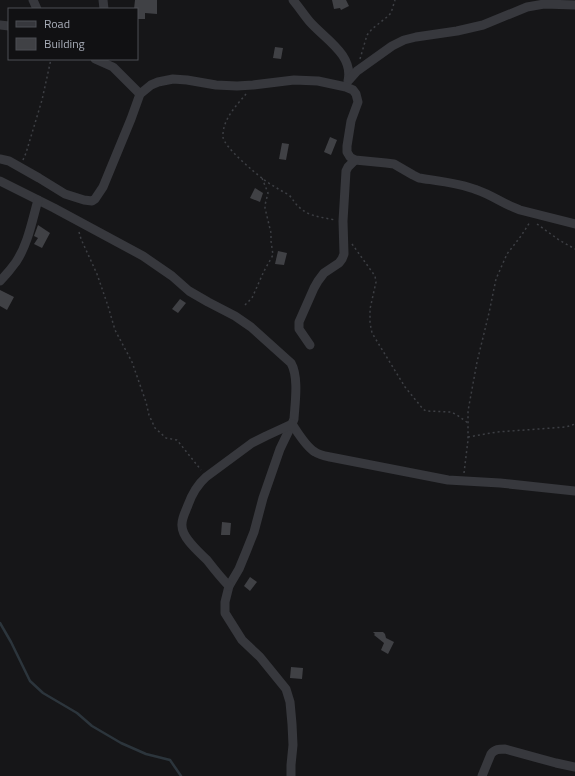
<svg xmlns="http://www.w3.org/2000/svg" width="575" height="776" viewBox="0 0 575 776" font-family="'Titillium Web',sans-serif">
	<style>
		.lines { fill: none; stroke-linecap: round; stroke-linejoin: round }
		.stream { stroke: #2c353c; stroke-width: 2.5 }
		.building { fill: #404145 }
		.path { stroke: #3d3f44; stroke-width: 1.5; stroke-dasharray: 2 3; stroke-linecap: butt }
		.street { stroke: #37383d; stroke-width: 9 }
	</style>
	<rect width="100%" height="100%" fill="#161618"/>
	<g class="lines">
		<!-- stream -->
		<path class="stream" d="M 0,623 L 11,642 L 30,681 L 43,693 L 77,713 L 92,726 L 121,743 L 146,754 L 170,760 L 181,776"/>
	</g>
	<!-- building -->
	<g class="building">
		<path d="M 135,0 L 157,0 L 157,14 L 145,13 L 145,19 L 137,19 L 137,9 L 134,9 Z"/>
		<path d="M 332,0 L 346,0 L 349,6 L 341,10 L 340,8 L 334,9 Z"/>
		<path d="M 275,47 L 283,48 L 281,59 L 273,58 Z"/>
		<path d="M 330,137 L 337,140 L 331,155 L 324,152 Z"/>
		<path d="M 282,143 L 289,144 L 286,160 L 279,159 Z"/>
		<path d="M 255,188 L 263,193 L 260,202 L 250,198 Z"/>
		<path d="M 38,225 L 50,233 L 42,248 L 34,244 L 38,238 L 34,236 Z"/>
		<path d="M 278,251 L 287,253 L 284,265 L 275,264 Z"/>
		<path d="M 0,290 L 14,297 L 7,310 L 0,306 Z"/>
		<path d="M 180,299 L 186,303 L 178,313 L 172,309 Z"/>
		<path d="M 222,522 L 231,523 L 230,535 L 221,535 Z"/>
		<path d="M 250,577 L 257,582 L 250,591 L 244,586 Z"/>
		<path d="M 373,632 L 383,632 L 385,634 L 386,638 L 394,642 L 388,654 L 381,650 L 384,643 L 374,635 L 375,634 Z"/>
		<path d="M 291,667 L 303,668 L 302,679 L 290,678 Z"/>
	</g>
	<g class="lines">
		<!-- path -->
		<g class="path">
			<path d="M 360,59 L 367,35 L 372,29 L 387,17 L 391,13 L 395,0"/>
			<path d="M 246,94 C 236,106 222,120 223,137 C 224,147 254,172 263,179 C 271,185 280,190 289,195 C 293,199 295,204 299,207 C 309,217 322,217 335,220"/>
			<path d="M 23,160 L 26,153 L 42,100 L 51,59"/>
			<path d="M 537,224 L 559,240 L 575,249"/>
			<path d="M 79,232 L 81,239 L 97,274 L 108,306 L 115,330 L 132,362 L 146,402 L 149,415 L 155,428 L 166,438 L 177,440 L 201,470"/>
			<path d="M 352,244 L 375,276 L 376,282 L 370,309 L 370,323 L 372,333 L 405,387 L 423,409 L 426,411 L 451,412 L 457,415 L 468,423"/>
			<path d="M 245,305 L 252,298 L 264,271 L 273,255 L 271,241 L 271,233 L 265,208 L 265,205 L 268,193 L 262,178"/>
			<path d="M 468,437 L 497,432 L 566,427 L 575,424"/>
			<path d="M 464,473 L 468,440 L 468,411 L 477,362 L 489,313 L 496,279 L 507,254 L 521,236 L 530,222"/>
		</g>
		<!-- street -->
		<g class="street">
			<path d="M 33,0 L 37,9"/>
			<path d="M 103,0 L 104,9"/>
			<path d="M 293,0 C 299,7 304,15 310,22 C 325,39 354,55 348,81"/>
			<path d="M 0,25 L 9,26"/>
			<path d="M 95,59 L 113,67 L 140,94"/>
			<path d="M 349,80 L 357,71 L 392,46 L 404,40 L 416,37 L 457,31 L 483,25 L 527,7 L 544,4 L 575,5"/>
			<path d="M 0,159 L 9,161 L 39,178 L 65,194 L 84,200 L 92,201 L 95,199 L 103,187 L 131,119 L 140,94 L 151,85 L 158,82 L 173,79 L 187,80 L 216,85 L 237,86 L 253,85 L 294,80 L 318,81 L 346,87 L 353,90 L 356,94 L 358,102 L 351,121 L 347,146 L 347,152 L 350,157 L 355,160 L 386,163 L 394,164 L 413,175 L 419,178 C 438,181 459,183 477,190 C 492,195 505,205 520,210 L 575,224"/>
			<path d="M 0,181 L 54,208 L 143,256 L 172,276 L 189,291 L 208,302 L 235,316 L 251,327 L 291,363 C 299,377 295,403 294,419 L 292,424 L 280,449 L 263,498 L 254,532 L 246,552 L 239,569 L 229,586 L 225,602 L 225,613 L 242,640 L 260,657 L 286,689 L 290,702 L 292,724 L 293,745 L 291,765 L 291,776"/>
			<path d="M 0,281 C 6,275 11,269 16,262 C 28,244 32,221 38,200"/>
			<path d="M 310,345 L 299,329 L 299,322 L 314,288 L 318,281 L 324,273 L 339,263 L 342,259 L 344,254 L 343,221 L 346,171 L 348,167 L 355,160"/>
			<path d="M 229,586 C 221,578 214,569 207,560 C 199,552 182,538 182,526 C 181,519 186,511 188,505 C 192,494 197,485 206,477 L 252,443 L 266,436 L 292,424 C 298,433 306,447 315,452 C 319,455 325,456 330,457 L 448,480 L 500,483 L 575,491"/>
			<path d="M 482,776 L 491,754 C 495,749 499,749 505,749 L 556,763 L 575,767"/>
		</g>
	</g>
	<!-- legend -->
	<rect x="8" y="8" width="130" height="52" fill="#111113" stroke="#4d4f55"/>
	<rect x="16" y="21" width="20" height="6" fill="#37383d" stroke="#4d4f55"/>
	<text x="44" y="28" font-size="12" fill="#a8adb8">Road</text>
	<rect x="16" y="38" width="20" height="12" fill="#404145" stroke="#4d4f55"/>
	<text x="44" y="48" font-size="12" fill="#a8adb8">Building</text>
</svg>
